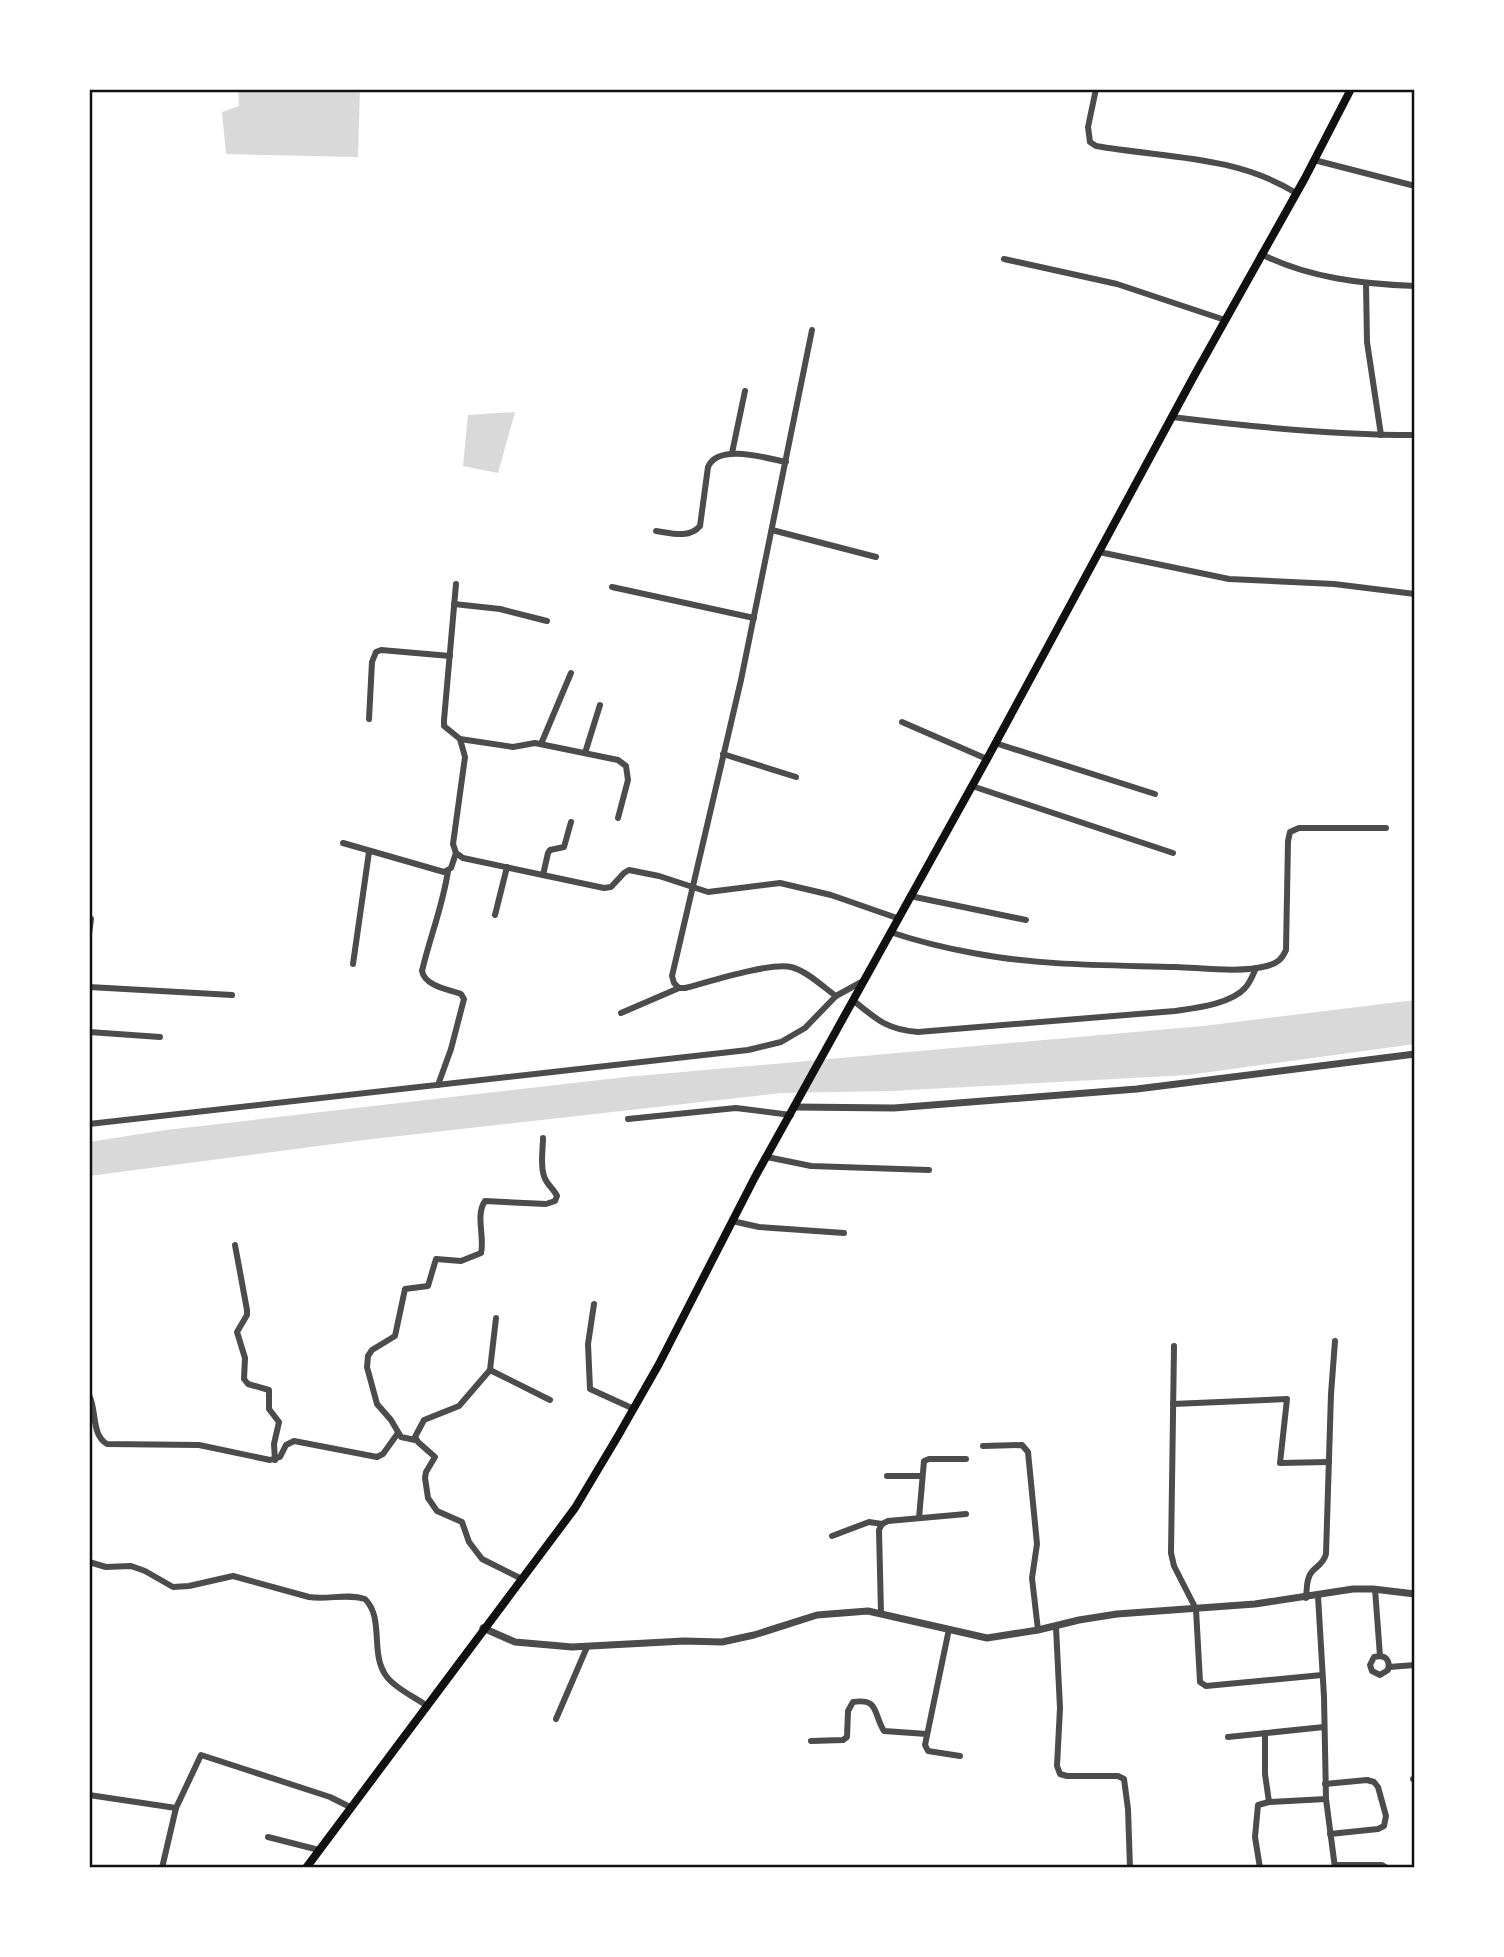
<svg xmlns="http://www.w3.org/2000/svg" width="1504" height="1957" viewBox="0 0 1504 1957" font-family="Ubuntu,sans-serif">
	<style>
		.water { fill: #d9d9d9 }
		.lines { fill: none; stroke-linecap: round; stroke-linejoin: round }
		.minor { stroke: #4c4c4c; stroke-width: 6 }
		.tertiary { stroke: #4c4c4c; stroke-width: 7 }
		.secondary { stroke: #111; stroke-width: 8 }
		.neatline { fill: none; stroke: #111; stroke-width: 2.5 }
	</style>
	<rect width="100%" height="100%" fill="#fff"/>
	<!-- water -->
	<g class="water">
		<path d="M 238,89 L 360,89 L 358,157 L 226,154 L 222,112 L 239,106 Z"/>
		<path d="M 515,412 L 498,473 L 463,466 L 468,415 Z"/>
		<path d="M 1415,1000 L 1415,1044 L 1188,1075 L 891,1091 L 781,1093 L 364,1140 L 89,1176 L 89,1142 L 166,1130 L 626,1077 L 1203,1026 Z"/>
	</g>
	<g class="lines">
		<!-- minor -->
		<g class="minor">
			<path d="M 1096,89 L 1088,127 L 1090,142 L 1096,146 C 1165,158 1235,155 1296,193"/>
			<path d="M 1314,160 L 1415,186"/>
			<path d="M 1261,254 C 1309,278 1362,284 1415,286"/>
			<path d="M 1004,259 L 1117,284 L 1225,320"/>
			<path d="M 1366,283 L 1367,342 L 1381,435"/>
			<path d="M 812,330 L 741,680 L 672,976 L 674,983 L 679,988 L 685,988 C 708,982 771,962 791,967 C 807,971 823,987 836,996"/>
			<path d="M 1172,417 C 1252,427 1334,435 1415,435"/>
			<path d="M 732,453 L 745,391"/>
			<path d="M 772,530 L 876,557"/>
			<path d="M 656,531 C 671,533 689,539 700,526 L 708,467 C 718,443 766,458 786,462"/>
			<path d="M 1099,552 L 1229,579 L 1334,584 L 1415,594"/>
			<path d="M 456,584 L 444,720 L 444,726 L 460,739 L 465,757 L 453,844 L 456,853 L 463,858 L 604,888 L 611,887 L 624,873 L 629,870 L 659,876 L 708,892 L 780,883 L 831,895 L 897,918"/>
			<path d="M 612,587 L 754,618"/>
			<path d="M 454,604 L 500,609 L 547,621"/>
			<path d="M 369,719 L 372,662 L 376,652 L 381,650 L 450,656"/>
			<path d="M 902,722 L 987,759"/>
			<path d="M 460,739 L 513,747 L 535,743 L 618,760 L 626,766 L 628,780 L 618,818"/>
			<path d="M 995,743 L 1155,794"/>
			<path d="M 541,744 L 571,673"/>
			<path d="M 585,753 L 600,705"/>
			<path d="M 723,754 L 796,777"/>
			<path d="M 972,786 L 1173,853"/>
			<path d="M 343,843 L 444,872 L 451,868 L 456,853"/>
			<path d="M 543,875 L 548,853 L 550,850 L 564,847 L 571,822"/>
			<path d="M 910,896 L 1026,920"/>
			<path d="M 495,915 L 507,867"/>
			<path d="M 890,932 C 917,941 945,948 973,953 C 1040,966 1108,965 1176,967 C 1203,968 1241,973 1267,966 C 1278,963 1282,959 1286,950 L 1288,841 L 1290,832 L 1299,828 L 1386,828"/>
			<path d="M 89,934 L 91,919"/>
			<path d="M 353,964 L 369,852"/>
			<path d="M 89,987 L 232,995"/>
			<path d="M 854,1001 C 877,1020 888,1030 918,1032 L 1175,1011 C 1195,1008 1231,1004 1245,988 C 1250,983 1253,975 1256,968"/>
			<path d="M 621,1013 L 679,988"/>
			<path d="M 89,1032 L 160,1037"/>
			<path d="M 438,1085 L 451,1049 L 464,999 L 461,994 C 447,989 425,986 422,971 C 430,937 443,905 448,871"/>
			<path d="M 628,1119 L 736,1108 L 791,1115"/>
			<path d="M 89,1124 L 748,1050 L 781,1042 L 805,1028 L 836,996 L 865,980"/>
			<path d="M 767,1157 L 811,1166 L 929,1170"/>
			<path d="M 732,1221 L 759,1227 L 844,1233"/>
			<path d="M 235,1245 L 247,1310 L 247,1315 L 237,1332 L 245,1358 L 244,1379 L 248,1384 L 269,1390 L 269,1409 L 279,1422 L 274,1444 L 275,1460"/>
			<path d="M 594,1304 L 588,1344 L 590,1389 L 634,1409"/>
			<path d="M 496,1318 L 490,1370 L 459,1406 L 424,1420 L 415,1437 L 418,1442 L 435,1457 L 426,1472 L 425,1478 L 428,1498 L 437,1511 L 462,1522 L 469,1542 L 482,1559 L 522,1579"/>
			<path d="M 1174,1346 L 1171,1553 L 1174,1566 L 1196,1609 L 1200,1682 L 1206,1686 L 1322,1675"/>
			<path d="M 490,1370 L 550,1400"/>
			<path d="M 89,1395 C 97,1410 91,1435 107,1444 L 199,1445 L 270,1460 L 280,1457 L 286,1445 L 294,1441 L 377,1457 L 383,1454 L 398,1433"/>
			<path d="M 1173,1404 L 1287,1399 L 1280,1463 L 1329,1462"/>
			<path d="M 415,1440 L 401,1437 L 391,1420 L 377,1404 L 367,1367 L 368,1356 L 372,1350 L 395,1336 L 405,1289 L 428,1286 L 436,1259 L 461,1261 L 481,1253 C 485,1237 475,1216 485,1201 L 546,1204 L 555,1201 L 557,1196 C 554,1189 546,1184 544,1176 C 540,1165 543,1149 543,1138"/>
			<path d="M 983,1446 L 1022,1445 L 1028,1452 L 1037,1544 L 1032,1578 L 1038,1630"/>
			<path d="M 887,1476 L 921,1476"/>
			<path d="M 919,1518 L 924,1461 L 929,1459 L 966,1459"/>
			<path d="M 832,1536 L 869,1522 L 882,1524"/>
			<path d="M 89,1562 L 106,1567 L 131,1566 L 145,1571 L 173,1587 L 189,1586 L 233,1576 L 309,1597 C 328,1600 347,1593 365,1599 C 385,1619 369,1654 387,1677 C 396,1689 415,1697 427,1706"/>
			<path d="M 1375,1589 L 1380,1656 C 1388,1657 1390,1663 1388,1670 L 1380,1675 L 1372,1671 L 1370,1665 L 1374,1657 L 1380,1656"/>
			<path d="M 1318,1596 L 1324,1697 L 1326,1799 L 1335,1868"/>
			<path d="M 1306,1598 C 1307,1590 1306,1579 1311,1573 C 1317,1565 1323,1565 1326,1554 L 1331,1394 L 1335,1341"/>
			<path d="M 881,1613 L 879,1530 L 882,1524 L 888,1521 L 966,1514"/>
			<path d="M 1056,1627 L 1060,1708 L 1057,1766 L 1060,1774 L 1067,1776 L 1118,1776 L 1124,1779 L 1128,1809 L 1130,1868"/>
			<path d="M 949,1629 L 925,1745 L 928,1751 L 960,1756"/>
			<path d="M 1389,1667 L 1415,1665"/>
			<path d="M 556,1719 L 587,1647"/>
			<path d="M 1265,1733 L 1265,1774 L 1269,1802"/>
			<path d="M 1228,1737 L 1324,1727"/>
			<path d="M 811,1741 L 843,1740 L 847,1737 L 848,1711 L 853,1702 C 879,1698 873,1713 884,1731 L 927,1734"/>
			<path d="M 1413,1779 L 1415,1779"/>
			<path d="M 1325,1784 L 1367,1780 L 1374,1782 L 1378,1787 L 1386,1816 L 1384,1826 L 1378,1829 L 1330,1834"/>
			<path d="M 89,1795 L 176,1808"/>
			<path d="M 268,1837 L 319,1850"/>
			<path d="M 1335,1865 L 1382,1865 L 1387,1868"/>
			<path d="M 162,1868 L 176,1808 L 201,1755 L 330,1797 L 350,1807"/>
			<path d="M 1260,1868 L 1255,1837 L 1258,1805 L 1269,1802 L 1326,1799"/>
		</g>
		<!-- tertiary -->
		<g class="tertiary">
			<path d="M 795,1107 L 894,1108 L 1137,1089 L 1415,1054"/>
			<path d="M 483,1628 L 515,1642 L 572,1647 L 684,1641 L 722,1642 L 754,1635 L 817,1615 L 868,1611 L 987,1638 L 1038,1630 L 1079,1620 L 1117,1614 L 1255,1604 L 1353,1589 L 1373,1589 L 1415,1594"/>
		</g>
		<!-- secondary -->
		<path class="secondary" d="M 306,1868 L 575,1508 L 618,1436 L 659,1364 L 755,1177 L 987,759 L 1194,376 L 1305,178 L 1351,89"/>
	</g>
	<!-- border -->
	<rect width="1504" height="1957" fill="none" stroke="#ffffff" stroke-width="182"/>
	<rect x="91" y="91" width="1322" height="1775" class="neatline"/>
</svg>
